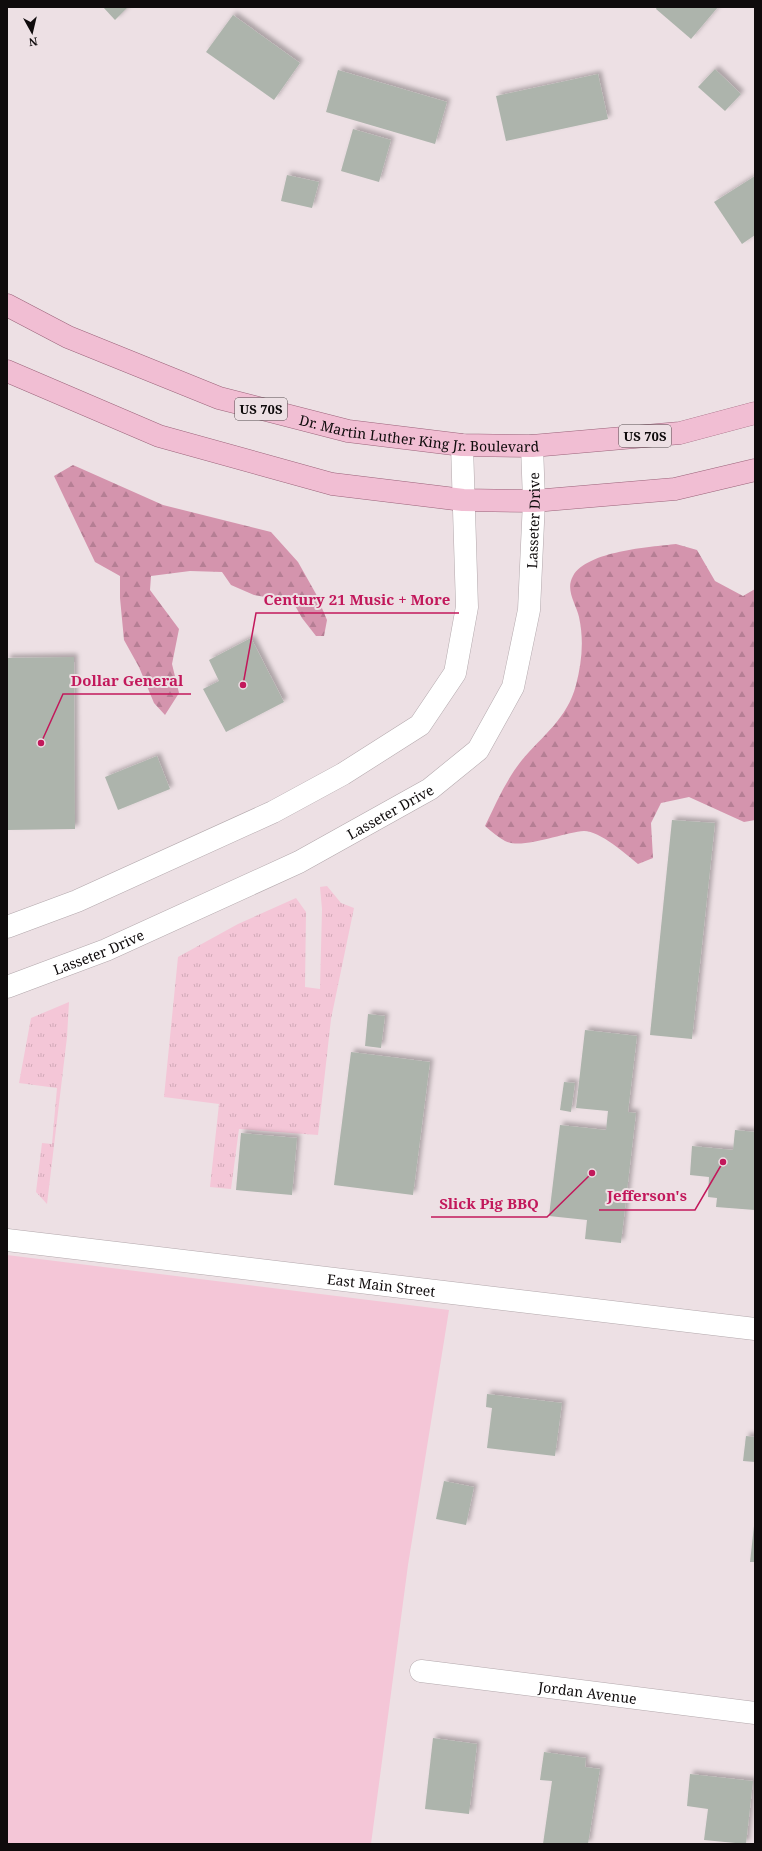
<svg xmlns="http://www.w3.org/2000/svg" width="762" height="1851" viewBox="0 0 762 1851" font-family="'Noto Serif',serif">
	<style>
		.grass { fill: url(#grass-tufts) }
		.forest { fill: url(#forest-firs) }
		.pitch { fill: #f4c6d7 }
		.building { fill: #adb4ac; filter: url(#shadow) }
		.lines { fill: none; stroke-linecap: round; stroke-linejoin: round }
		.minor-casing { stroke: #b3a8ac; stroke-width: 23 }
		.tertiary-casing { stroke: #b3a8ac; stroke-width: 23 }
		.primary-casing { stroke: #9b637a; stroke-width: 23 }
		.minor { stroke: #fff; stroke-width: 22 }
		.tertiary { stroke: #fff; stroke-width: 22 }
		.primary { stroke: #f1bed3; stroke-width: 22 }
		.labels { text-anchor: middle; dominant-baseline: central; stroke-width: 4; stroke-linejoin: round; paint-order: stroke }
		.shield { fill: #ede0e4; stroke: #524b4d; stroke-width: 1 }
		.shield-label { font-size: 13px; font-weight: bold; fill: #0f0b0c }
		.street-label { font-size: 14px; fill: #0f0b0c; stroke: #ede0e4 }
		.leader { fill: none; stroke: #c2185b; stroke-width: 1.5 }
		.callout-dot { fill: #c2185b; stroke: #ede0e4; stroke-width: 1.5 }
		.callout-label { font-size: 15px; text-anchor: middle; font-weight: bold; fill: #c2185b; stroke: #ede0e4; stroke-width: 4; stroke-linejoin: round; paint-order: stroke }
	</style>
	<defs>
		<pattern id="grass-tufts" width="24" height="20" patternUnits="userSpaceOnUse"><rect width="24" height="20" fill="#f4c6d7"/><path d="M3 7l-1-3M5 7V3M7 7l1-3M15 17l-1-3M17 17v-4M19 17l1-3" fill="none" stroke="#d0a9b7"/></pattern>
		<pattern id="forest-firs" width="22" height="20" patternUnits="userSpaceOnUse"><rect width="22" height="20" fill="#d494ad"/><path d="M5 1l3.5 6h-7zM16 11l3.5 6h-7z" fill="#b57e94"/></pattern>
		<filter id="shadow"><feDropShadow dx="3.5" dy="-3.5" stdDeviation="2" flood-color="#0004"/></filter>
	</defs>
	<rect width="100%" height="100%" fill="#ede0e4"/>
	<!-- grass -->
	<g class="grass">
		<path d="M 327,886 L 341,903 L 354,908 L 331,1019 L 318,1135 L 239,1129 L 231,1189 L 210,1187 L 219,1104 L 164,1097 L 178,957 L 238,924 L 296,898 L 306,912 L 305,987 L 320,989 L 322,909 L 320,887 Z"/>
		<path d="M 69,1002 L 67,1037 L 47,1204 L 36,1192 L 42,1143 L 52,1144 L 57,1088 L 19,1083 L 31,1018 Z"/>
	</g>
	<!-- forest -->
	<g class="forest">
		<path d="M 73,465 L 163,505 L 271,532 L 298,562 L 316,594 L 327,620 L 324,636 L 316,636 L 302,618 L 293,602 L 254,595 L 231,585 L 222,572 L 190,571 L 151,576 L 150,590 L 179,629 L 172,664 L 179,693 L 165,715 L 154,703 L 139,667 L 124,640 L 120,598 L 120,576 L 95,562 L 54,476 Z"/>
		<path d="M 676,544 L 697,550 L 715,581 L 743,596 L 755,589 L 755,820 L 744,822 L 689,797 L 661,803 L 651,823 L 653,858 L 638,864 C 626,854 600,831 584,831 C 565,832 521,850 505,841 C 498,837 491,831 485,826 C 496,803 506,780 522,760 C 543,735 567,719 576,685 C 582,662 584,640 579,617 C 576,604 565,590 573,576 C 587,551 650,547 676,544 Z"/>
	</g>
	<!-- pitch -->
	<path class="pitch" d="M 7,1255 L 449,1310 L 408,1565 L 371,1844 L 7,1844 Z"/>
	<!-- building -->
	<g class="building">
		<path d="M 103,7 L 128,7 L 115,20 Z"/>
		<path d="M 657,7 L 718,7 L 691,39 L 656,9 Z"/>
		<path d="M 233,15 L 300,63 L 274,100 L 206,52 Z"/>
		<path d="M 715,69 L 741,94 L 725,111 L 698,87 Z"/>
		<path d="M 338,70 L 447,102 L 435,144 L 326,112 Z"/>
		<path d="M 598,74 L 608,119 L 506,141 L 496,96 Z"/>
		<path d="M 353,129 L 391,140 L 379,182 L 341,171 Z"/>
		<path d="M 287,175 L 319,182 L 312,208 L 281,201 Z"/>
		<path d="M 755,176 L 755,235 L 742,244 L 714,202 Z"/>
		<path d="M 251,638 L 284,702 L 226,732 L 203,689 L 219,681 L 209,660 Z"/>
		<path d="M 74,657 L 75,829 L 7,830 L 7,658 Z"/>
		<path d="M 157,756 L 170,789 L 118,810 L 105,777 Z"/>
		<path d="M 672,820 L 715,823 L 692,1039 L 650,1035 Z"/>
		<path d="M 368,1014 L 385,1016 L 381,1048 L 365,1046 Z"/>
		<path d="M 585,1030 L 637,1036 L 628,1112 L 636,1113 L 621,1243 L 585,1239 L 587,1220 L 549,1216 L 560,1125 L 606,1130 L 608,1111 L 576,1108 Z"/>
		<path d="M 351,1052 L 430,1062 L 413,1195 L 334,1185 Z"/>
		<path d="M 564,1082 L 575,1083 L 571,1112 L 560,1110 Z"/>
		<path d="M 735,1130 L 755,1132 L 755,1210 L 716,1207 L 717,1198 L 708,1197 L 709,1177 L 690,1175 L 692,1146 L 733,1150 Z"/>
		<path d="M 241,1133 L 297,1138 L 292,1195 L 236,1190 Z"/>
		<path d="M 487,1394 L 562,1403 L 555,1456 L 487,1448 L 492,1408 L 486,1407 Z"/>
		<path d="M 746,1436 L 755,1437 L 755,1462 L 743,1461 Z"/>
		<path d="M 444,1481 L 474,1487 L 466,1525 L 436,1519 Z"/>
		<path d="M 754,1526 L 755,1526 L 755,1562 L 750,1562 Z"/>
		<path d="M 433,1738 L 477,1744 L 469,1814 L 425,1809 Z"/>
		<path d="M 544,1752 L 586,1758 L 585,1767 L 600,1769 L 588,1844 L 543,1844 L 552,1781 L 540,1780 Z"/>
		<path d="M 690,1774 L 753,1781 L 746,1844 L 704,1840 L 708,1809 L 687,1806 Z"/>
	</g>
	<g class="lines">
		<!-- minor casing -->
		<g class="minor-casing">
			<g id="minor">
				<path id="s1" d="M 421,1671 L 755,1713"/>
			</g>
		</g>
		<!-- tertiary casing -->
		<g class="tertiary-casing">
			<g id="tertiary">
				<path d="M 7,927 L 77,901 L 273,812 L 343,774 L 420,725 L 455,673 L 467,607 L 462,445"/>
				<path id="s2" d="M 7,987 L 106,950 L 299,862 L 430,789 L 478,750 L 513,687 L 529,610 L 534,501 L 532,446"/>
				<path id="s3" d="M 7,1240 L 755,1329"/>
			</g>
		</g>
		<!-- primary casing -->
		<g class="primary-casing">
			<g id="primary">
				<path id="s4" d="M 7,305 L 68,337 L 219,398 L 348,431 L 462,445 L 532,446 L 680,433 L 755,413"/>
				<path d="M 7,371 L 159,436 L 332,484 L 463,500 L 534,501 L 675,489 L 755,470"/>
			</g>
		</g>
		<!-- minor -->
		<use href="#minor" class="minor"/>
		<!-- tertiary -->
		<use href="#tertiary" class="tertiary"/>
		<!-- primary -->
		<use href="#primary" class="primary"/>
	</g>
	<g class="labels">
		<!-- shield labels -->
		<g class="shield">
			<rect x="235" y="398" width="52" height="22" rx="3"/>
			<rect x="619" y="425" width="52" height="22" rx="3"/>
		</g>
		<g class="shield-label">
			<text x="261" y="409">US 70S</text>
			<text x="645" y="436">US 70S</text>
		</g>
		<!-- street labels -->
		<g class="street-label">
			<text stroke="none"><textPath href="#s4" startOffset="436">Dr. Martin Luther King Jr. Boulevard</textPath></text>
			<text stroke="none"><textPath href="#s2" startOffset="770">Lasseter Drive</textPath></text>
			<text stroke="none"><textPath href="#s2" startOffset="422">Lasseter Drive</textPath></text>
			<text stroke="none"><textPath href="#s2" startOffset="98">Lasseter Drive</textPath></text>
			<text stroke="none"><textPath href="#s3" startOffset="377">East Main Street</textPath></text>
			<text stroke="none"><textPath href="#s1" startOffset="168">Jordan Avenue</textPath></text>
		</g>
	</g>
	<!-- callouts -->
	<path class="leader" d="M243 685L256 613H459M41 743L63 694H191M723 1162L695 1210H599M592 1173L547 1217H431"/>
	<g class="callout-dot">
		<circle cx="243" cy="685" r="4"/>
		<circle cx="41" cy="743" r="4"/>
		<circle cx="723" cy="1162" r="4"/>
		<circle cx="592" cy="1173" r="4"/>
	</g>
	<g class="callout-label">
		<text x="357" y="605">Century 21 Music + More</text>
		<text x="127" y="686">Dollar General</text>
		<text x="647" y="1201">Jefferson's</text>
		<text x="489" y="1209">Slick Pig BBQ</text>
	</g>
	<!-- border -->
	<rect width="762" height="1851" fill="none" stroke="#0f0b0c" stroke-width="16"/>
	<!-- north arrow -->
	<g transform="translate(32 32) rotate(172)" stroke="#ede0e4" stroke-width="3" paint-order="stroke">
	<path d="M0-3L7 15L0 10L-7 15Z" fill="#0f0b0c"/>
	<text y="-6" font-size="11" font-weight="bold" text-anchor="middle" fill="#0f0b0c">N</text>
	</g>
</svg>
